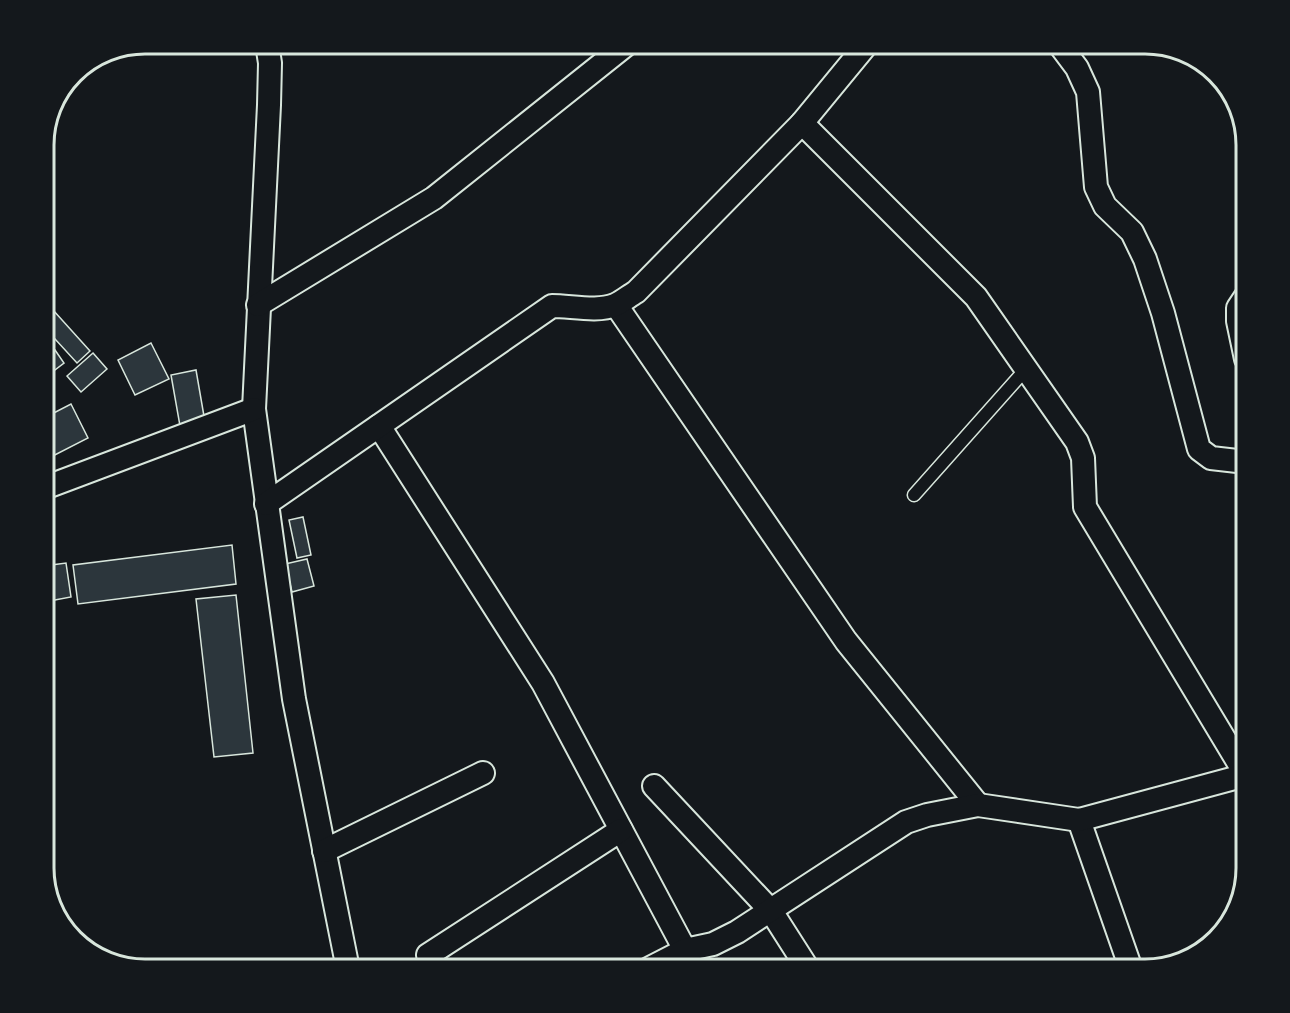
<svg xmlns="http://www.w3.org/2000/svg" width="1290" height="1013" viewBox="0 0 1290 1013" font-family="Signika,sans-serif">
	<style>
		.building { fill: #2c363c; stroke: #d8e6dc; stroke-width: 1.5 }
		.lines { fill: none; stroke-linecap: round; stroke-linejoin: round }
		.lane-casing { stroke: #d8e6dc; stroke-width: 15 }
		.street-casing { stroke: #d8e6dc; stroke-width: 26 }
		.lane { stroke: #14181c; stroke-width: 12 }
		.street { stroke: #14181c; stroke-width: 22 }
		.rim { fill: none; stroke: #d8e6dc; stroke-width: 3 }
	</style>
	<rect width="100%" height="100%" fill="#14181c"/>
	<!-- building -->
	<g class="building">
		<path d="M 44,300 L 90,351 L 77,363 L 44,327 Z"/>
		<path d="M 151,343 L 169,379 L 135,395 L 118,360 Z"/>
		<path d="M 55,350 L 64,363 L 51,373 L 44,362 L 44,357 Z"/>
		<path d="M 93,353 L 107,369 L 81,392 L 67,376 Z"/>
		<path d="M 196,370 L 205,422 L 180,426 L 171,375 Z"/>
		<path d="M 44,396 L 51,406 L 44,412 Z"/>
		<path d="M 71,404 L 88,438 L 45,460 L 44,429 L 46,428 L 44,418 Z"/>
		<path d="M 303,517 L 311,555 L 297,558 L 289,520 Z"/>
		<path d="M 232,545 L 236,584 L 78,604 L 73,565 Z"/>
		<path d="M 307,559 L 314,586 L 292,592 L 285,564 Z"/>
		<path d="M 66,563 L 71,597 L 44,602 L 44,566 Z"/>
		<path d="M 236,595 L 253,753 L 214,757 L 196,599 Z"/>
	</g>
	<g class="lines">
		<!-- lane casing -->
		<g class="lane-casing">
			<path id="lane" d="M 914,495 L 1026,369"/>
		</g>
		<!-- street casing -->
		<g class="street-casing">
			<g id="street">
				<path d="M 267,44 L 270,63 L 269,105 L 254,409 L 294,699 L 348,969"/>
				<path d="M 1059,44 L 1077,68 L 1088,92 L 1096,187 L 1105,206 L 1132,232 L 1145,259 L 1163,313 L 1199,449 L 1211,458 L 1246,462"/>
				<path d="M 802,123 L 976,297 L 1077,442 L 1083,458 L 1085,507 L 1246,775"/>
				<path d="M 258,305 L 434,198 L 627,44"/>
				<path d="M 616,305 L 846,641 L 978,805"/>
				<path d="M 1246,359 L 1238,321 L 1238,308 L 1246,296"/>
				<path d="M 379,426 L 543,683 L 685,950"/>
				<path d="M 44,488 L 254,409"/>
				<path d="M 266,504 L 552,306 C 571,306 598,312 615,305 C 622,302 629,296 636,292 L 802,123 L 867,44"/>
				<path d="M 654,786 L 771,911 L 808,969"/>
				<path d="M 1079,820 L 1131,969"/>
				<path d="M 324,851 L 483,773"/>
				<path d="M 428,955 L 621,830"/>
				<path d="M 648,969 L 685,950 L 713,944 L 737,932 L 906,822 L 927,815 L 978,805 L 1079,820 L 1246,775"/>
			</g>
		</g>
		<!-- lane -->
		<use href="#lane" class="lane"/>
		<!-- street -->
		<use href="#street" class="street"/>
	</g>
	<!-- crop -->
	<path d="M0 0H1290V1013H0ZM145 54H1145A91 91 0 0 1 1236 145V868A91 91 0 0 1 1145 959H145A91 91 0 0 1 54 868V145A91 91 0 0 1 145 54Z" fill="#14181c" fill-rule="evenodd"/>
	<path class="rim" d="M145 54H1145A91 91 0 0 1 1236 145V868A91 91 0 0 1 1145 959H145A91 91 0 0 1 54 868V145A91 91 0 0 1 145 54Z"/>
</svg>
